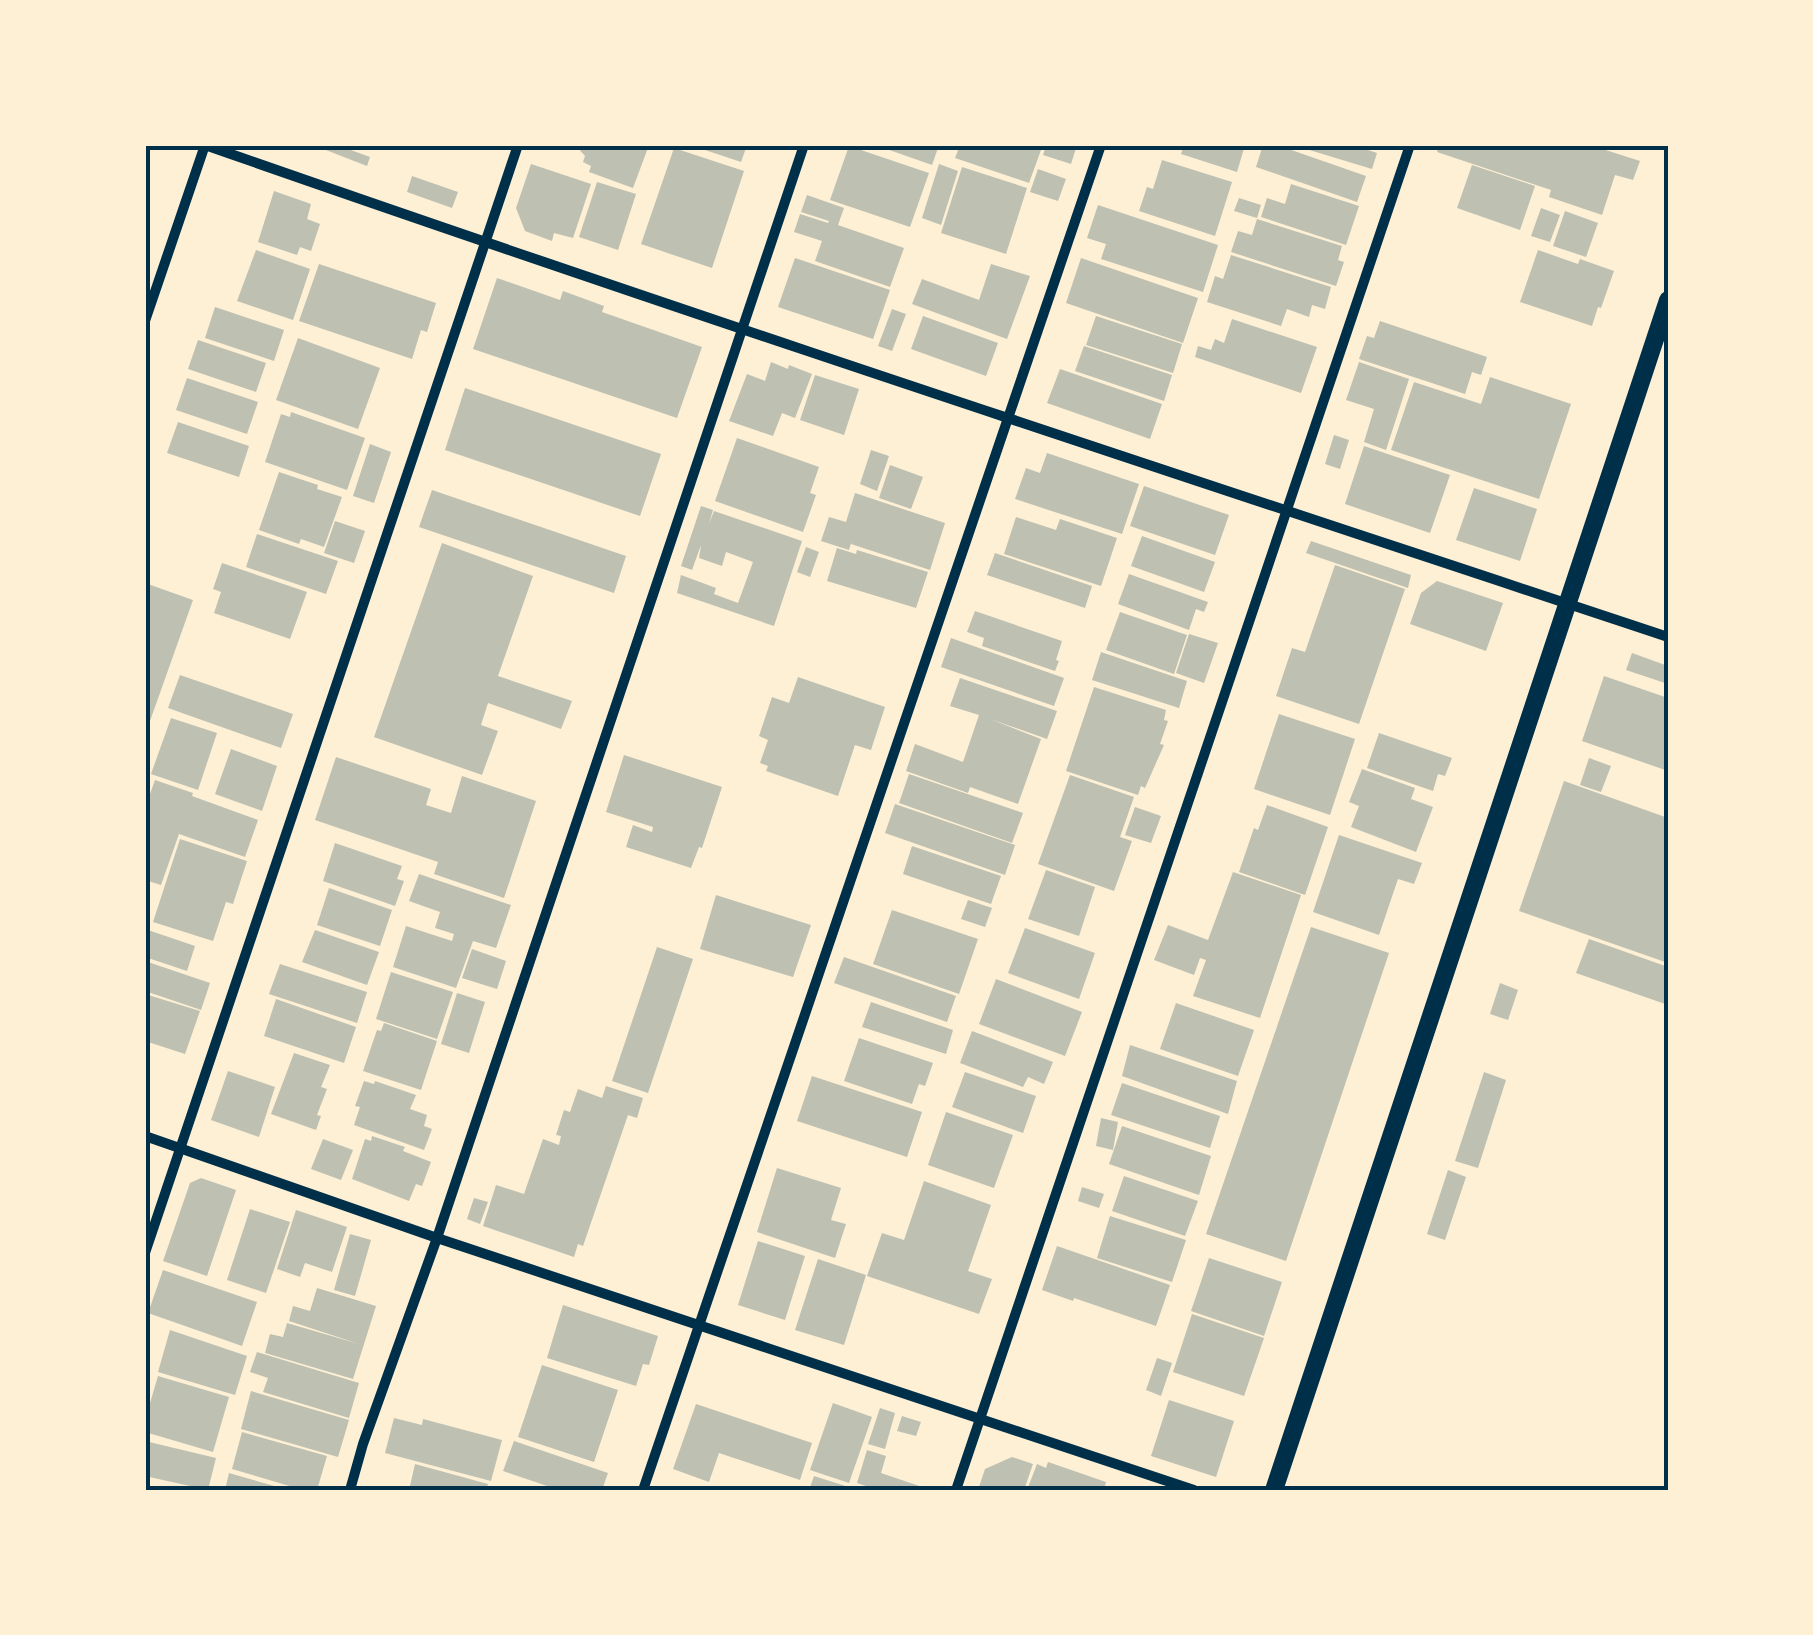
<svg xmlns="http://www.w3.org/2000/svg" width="1813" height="1635" viewBox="0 0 1813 1635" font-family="'Asap Condensed',sans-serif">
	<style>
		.building { fill: #bec0b2 }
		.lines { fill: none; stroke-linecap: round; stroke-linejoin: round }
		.minor { stroke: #003049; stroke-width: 10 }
		.tertiary { stroke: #003049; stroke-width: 18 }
		.neatline { fill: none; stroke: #003049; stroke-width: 4 }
	</style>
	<rect width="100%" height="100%" fill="#fdf0d5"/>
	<!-- building -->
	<g class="building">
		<path d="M 313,145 L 337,145 L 370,157 L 367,166 Z"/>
		<path d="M 578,145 L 649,145 L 633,188 L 589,172 L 591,166 L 583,162 L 585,156 L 578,148 Z"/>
		<path d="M 690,145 L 747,145 L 741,162 Z"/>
		<path d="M 875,145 L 939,145 L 932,165 Z"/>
		<path d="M 960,145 L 1027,145 L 1041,150 L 1029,183 L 955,158 Z"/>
		<path d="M 1035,145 L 1077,145 L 1071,164 L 1043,155 L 1045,149 Z"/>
		<path d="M 1184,145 L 1245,145 L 1237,172 L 1181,154 Z"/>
		<path d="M 1263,145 L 1277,145 L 1366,176 L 1357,202 L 1256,167 Z"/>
		<path d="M 1307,145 L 1353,145 L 1377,153 L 1372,169 L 1306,149 Z"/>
		<path d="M 1439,145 L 1555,145 L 1564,148 L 1565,145 L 1590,145 L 1640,161 L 1633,180 L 1615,175 L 1602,215 L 1549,197 L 1551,190 L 1437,152 Z"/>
		<path d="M 849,146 L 929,173 L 910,227 L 830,200 Z"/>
		<path d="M 674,148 L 744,171 L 712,268 L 641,244 Z"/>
		<path d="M 1162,160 L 1232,182 L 1215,236 L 1139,211 L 1147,187 L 1153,189 Z"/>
		<path d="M 531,164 L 591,184 L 573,238 L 554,233 L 552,241 L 525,231 L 516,208 Z"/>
		<path d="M 939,164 L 958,171 L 941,225 L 922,218 Z"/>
		<path d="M 1472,165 L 1535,186 L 1520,230 L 1457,208 Z"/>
		<path d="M 962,167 L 1027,188 L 1006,254 L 941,233 Z"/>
		<path d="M 1038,169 L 1066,179 L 1058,201 L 1030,192 Z"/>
		<path d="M 412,176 L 458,192 L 452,208 L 407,192 Z"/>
		<path d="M 597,182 L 636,194 L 618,250 L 579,237 Z"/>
		<path d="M 1291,184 L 1359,206 L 1346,245 L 1261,217 L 1267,198 L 1285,204 Z"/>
		<path d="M 274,191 L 311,204 L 307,219 L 320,224 L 311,251 L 300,247 L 297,255 L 258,242 Z"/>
		<path d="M 807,195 L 844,208 L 838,225 L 904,248 L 890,287 L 815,261 L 822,241 L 794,232 L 800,214 L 828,223 L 829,221 L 801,212 Z"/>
		<path d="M 1239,198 L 1261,205 L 1257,218 L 1234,211 Z"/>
		<path d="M 1098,205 L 1218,245 L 1203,292 L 1101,259 L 1106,244 L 1087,238 Z"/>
		<path d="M 1541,208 L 1560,215 L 1550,242 L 1531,236 Z"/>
		<path d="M 1565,211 L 1598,223 L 1586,257 L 1553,246 Z"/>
		<path d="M 1257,219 L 1342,246 L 1338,260 L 1344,262 L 1336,286 L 1231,252 L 1238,231 L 1252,235 Z"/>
		<path d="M 256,250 L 310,269 L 293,320 L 237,301 Z"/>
		<path d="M 1538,250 L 1578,264 L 1580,259 L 1614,271 L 1601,308 L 1598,307 L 1592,326 L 1520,302 Z"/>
		<path d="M 1231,255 L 1331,287 L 1325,309 L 1312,305 L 1309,317 L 1287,309 L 1281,326 L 1207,302 L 1215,276 L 1223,279 Z"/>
		<path d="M 795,258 L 890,290 L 873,339 L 778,307 Z"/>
		<path d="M 1081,258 L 1198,298 L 1183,343 L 1066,303 Z"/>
		<path d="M 319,264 L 436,303 L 427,332 L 421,330 L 412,359 L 299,321 Z"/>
		<path d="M 991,264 L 1030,276 L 1007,339 L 912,304 L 922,279 L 979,300 Z"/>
		<path d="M 497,278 L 560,300 L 563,291 L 604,306 L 602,312 L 702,347 L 677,418 L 473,349 Z"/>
		<path d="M 215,307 L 284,330 L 274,361 L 205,338 Z"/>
		<path d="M 892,309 L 906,314 L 892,351 L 878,346 Z"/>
		<path d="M 923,316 L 998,343 L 986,376 L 911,349 Z"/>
		<path d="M 1096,316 L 1182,344 L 1173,373 L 1086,345 Z"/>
		<path d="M 1232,319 L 1317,347 L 1301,393 L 1195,357 L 1198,346 L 1211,350 L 1215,339 L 1224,343 Z"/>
		<path d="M 1380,321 L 1487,357 L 1481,375 L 1472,372 L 1465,394 L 1359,359 L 1367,336 L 1374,338 Z"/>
		<path d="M 298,338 L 380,368 L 358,429 L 276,400 Z"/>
		<path d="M 198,340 L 266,363 L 256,392 L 188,369 Z"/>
		<path d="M 1084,346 L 1172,375 L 1164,401 L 1075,371 Z"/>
		<path d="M 771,362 L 788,369 L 789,365 L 812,374 L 795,418 L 782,413 L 773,436 L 729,421 L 747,374 L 765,381 Z"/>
		<path d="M 1359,362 L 1409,379 L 1386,450 L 1364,442 L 1374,409 L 1346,400 Z"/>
		<path d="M 1060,369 L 1162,404 L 1150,439 L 1047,403 Z"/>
		<path d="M 815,375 L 859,389 L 844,435 L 800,420 Z"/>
		<path d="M 1490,377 L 1571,404 L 1539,499 L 1391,450 L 1414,382 L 1481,404 Z"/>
		<path d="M 187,378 L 258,402 L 247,434 L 176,410 Z"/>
		<path d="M 465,388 L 661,454 L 640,516 L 445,450 Z"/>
		<path d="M 291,412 L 365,438 L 347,490 L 265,462 L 281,414 L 290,417 Z"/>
		<path d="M 178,422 L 249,446 L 239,477 L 167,453 Z"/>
		<path d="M 1334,435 L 1349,440 L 1340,469 L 1325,464 Z"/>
		<path d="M 737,438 L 819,467 L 810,493 L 816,495 L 803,532 L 715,501 Z"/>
		<path d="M 370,444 L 391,452 L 374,503 L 353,496 Z"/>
		<path d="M 1364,446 L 1450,475 L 1430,533 L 1345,504 Z"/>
		<path d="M 871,450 L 889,456 L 877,491 L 860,484 Z"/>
		<path d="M 1047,453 L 1139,484 L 1122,534 L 1015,499 L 1026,468 L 1040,473 Z"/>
		<path d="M 890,465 L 923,477 L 911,509 L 879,498 Z"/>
		<path d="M 279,472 L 318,485 L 317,489 L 342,497 L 324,547 L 301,539 L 299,544 L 259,530 Z"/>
		<path d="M 1144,486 L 1229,515 L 1215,555 L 1130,526 Z"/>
		<path d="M 1474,488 L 1537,509 L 1520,561 L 1456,540 Z"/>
		<path d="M 432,490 L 626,556 L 614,593 L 419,527 Z"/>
		<path d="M 855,493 L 945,523 L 930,570 L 851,544 L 852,540 L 849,550 L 821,541 L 829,517 L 846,522 Z"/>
		<path d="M 701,506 L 713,510 L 709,524 L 714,511 L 802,541 L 774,626 L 677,593 L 681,575 L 716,588 L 714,594 L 738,603 L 753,562 L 726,552 L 722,566 L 699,558 L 701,545 L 692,570 L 681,566 Z"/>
		<path d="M 1016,517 L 1056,530 L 1060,519 L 1117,538 L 1101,586 L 1004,554 Z"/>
		<path d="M 335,521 L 365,531 L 354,563 L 324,553 Z"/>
		<path d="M 257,534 L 338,561 L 326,594 L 246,567 Z"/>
		<path d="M 1142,536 L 1215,562 L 1204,592 L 1131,566 Z"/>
		<path d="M 1311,541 L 1411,575 L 1408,588 L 1306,553 Z"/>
		<path d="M 442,543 L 533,576 L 498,676 L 572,701 L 561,729 L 488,703 L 481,725 L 498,731 L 482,775 L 374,737 Z"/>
		<path d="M 806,547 L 819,552 L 810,577 L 797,572 Z"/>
		<path d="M 837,548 L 856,554 L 857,550 L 928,572 L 916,608 L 827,581 Z"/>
		<path d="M 995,553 L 1092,586 L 1085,608 L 987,575 Z"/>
		<path d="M 222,563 L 307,592 L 290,639 L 214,613 L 221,592 L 213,589 Z"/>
		<path d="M 1335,565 L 1405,589 L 1359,724 L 1276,696 L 1292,648 L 1305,652 Z"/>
		<path d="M 1129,574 L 1208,602 L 1204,612 L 1196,609 L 1189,630 L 1118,604 Z"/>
		<path d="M 1437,581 L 1503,603 L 1486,651 L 1410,624 L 1421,593 Z"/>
		<path d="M 145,583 L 193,600 L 150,721 L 145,720 Z"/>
		<path d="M 975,611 L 1062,641 L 1056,660 L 1059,661 L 1055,671 L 982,646 L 984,638 L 967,632 Z"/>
		<path d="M 1120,612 L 1187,635 L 1174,674 L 1106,650 Z"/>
		<path d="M 1189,634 L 1218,643 L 1204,683 L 1176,673 Z"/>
		<path d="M 951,638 L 1064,678 L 1054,706 L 941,667 Z"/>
		<path d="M 1101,652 L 1187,681 L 1179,708 L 1092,680 Z"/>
		<path d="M 1632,653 L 1668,666 L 1668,684 L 1626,670 Z"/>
		<path d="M 180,675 L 293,714 L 281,748 L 168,708 Z"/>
		<path d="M 1604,676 L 1668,698 L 1668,771 L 1582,741 Z"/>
		<path d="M 798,677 L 885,707 L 871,750 L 855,745 L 838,796 L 766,771 L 768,766 L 760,763 L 768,740 L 759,736 L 772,697 L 789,703 Z"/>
		<path d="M 960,678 L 1057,711 L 1047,739 L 990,719 L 1041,739 L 1018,804 L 970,787 L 968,793 L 906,771 L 915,744 L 963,762 L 979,715 L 950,706 Z"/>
		<path d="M 1094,687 L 1166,710 L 1164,720 L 1168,721 L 1160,744 L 1164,745 L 1145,788 L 1141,786 L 1138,795 L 1066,771 Z"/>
		<path d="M 1279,714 L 1355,739 L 1330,815 L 1254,789 Z"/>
		<path d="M 171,718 L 217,733 L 198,790 L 151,774 Z"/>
		<path d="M 1379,733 L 1452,758 L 1445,776 L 1438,774 L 1433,791 L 1367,768 Z"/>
		<path d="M 231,749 L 277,766 L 262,811 L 215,794 Z"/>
		<path d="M 624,755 L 722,787 L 702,848 L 699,847 L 691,868 L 626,847 L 633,825 L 652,832 L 653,827 L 606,812 Z"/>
		<path d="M 336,757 L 431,789 L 426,805 L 451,813 L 462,776 L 536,801 L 504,898 L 434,874 L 438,862 L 315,820 Z"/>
		<path d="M 1589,758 L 1611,766 L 1601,792 L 1580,785 Z"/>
		<path d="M 1362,769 L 1415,788 L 1411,799 L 1433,807 L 1416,852 L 1351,827 L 1359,806 L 1349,802 Z"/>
		<path d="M 909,774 L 1023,813 L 1012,843 L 899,803 Z"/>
		<path d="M 1070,775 L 1134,797 L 1120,837 L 1132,841 L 1114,891 L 1038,864 Z"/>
		<path d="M 155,780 L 193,793 L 192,796 L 258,820 L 245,857 L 179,834 L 161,885 L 145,880 L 145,808 Z"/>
		<path d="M 1564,781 L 1668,818 L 1668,963 L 1519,911 Z"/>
		<path d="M 895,804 L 1015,845 L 1005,875 L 885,833 Z"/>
		<path d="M 1267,805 L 1328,827 L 1305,895 L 1239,872 L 1254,828 L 1258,830 Z"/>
		<path d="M 1135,807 L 1161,816 L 1151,843 L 1125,835 Z"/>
		<path d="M 1339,835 L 1422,863 L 1414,884 L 1398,879 L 1379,935 L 1313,912 Z"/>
		<path d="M 180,839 L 247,861 L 233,904 L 226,902 L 213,941 L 153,922 Z"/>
		<path d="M 335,843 L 402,866 L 397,879 L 404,881 L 395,906 L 323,881 Z"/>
		<path d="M 912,846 L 1001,876 L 991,904 L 903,874 Z"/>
		<path d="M 1046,870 L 1095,887 L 1079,936 L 1028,919 Z"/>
		<path d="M 1233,872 L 1301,895 L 1260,1018 L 1193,996 L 1206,960 L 1200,958 L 1194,975 L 1154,960 L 1168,925 L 1208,940 Z"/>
		<path d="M 419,874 L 511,905 L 496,948 L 473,941 L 456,988 L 393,967 L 406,926 L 452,941 L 454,934 L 435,928 L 440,912 L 409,901 Z"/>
		<path d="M 329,888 L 392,910 L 380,946 L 317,925 Z"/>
		<path d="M 716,895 L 811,925 L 793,977 L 700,949 Z"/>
		<path d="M 968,900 L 992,908 L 985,927 L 961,919 Z"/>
		<path d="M 892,910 L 978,939 L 959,994 L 873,964 Z"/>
		<path d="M 1311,927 L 1389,953 L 1286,1261 L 1206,1234 Z"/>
		<path d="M 1025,928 L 1095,953 L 1079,999 L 1008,973 Z"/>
		<path d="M 145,929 L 195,946 L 187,971 L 145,957 Z"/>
		<path d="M 315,930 L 379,952 L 367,985 L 302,962 Z"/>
		<path d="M 1589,939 L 1668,967 L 1668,1005 L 1576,973 Z"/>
		<path d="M 657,947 L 693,959 L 648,1093 L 612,1081 Z"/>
		<path d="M 472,949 L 506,961 L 497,989 L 462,978 Z"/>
		<path d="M 844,957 L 956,996 L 947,1022 L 834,983 Z"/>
		<path d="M 145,961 L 210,983 L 201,1010 L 145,991 Z"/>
		<path d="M 280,964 L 367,992 L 357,1023 L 269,994 Z"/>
		<path d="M 391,972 L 453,992 L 437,1039 L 376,1019 Z"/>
		<path d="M 996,979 L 1082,1012 L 1065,1056 L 979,1024 Z"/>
		<path d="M 1500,983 L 1518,990 L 1508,1020 L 1490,1014 Z"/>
		<path d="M 457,993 L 485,1002 L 469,1053 L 441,1044 Z"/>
		<path d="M 145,994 L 200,1011 L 185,1054 L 145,1041 Z"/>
		<path d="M 276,999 L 356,1027 L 344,1063 L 264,1036 Z"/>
		<path d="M 871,1002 L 953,1030 L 946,1054 L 862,1027 Z"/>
		<path d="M 1176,1003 L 1254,1030 L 1238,1076 L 1160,1049 Z"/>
		<path d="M 384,1023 L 437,1041 L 421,1090 L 363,1071 L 377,1030 L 381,1031 Z"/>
		<path d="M 972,1031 L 1053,1062 L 1044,1084 L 1028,1077 L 1023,1087 L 960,1063 Z"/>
		<path d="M 859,1038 L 933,1063 L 925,1086 L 919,1084 L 912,1104 L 844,1081 Z"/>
		<path d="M 1130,1045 L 1237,1081 L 1228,1114 L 1122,1076 Z"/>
		<path d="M 294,1053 L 330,1065 L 321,1087 L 327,1089 L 317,1115 L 321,1116 L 316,1130 L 271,1114 Z"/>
		<path d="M 228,1071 L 275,1087 L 259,1137 L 211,1120 Z"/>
		<path d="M 965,1072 L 1036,1096 L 1023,1133 L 952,1107 Z"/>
		<path d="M 1484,1072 L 1506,1080 L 1478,1168 L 1455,1161 Z"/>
		<path d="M 812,1076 L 922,1112 L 907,1157 L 797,1121 Z"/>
		<path d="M 364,1081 L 374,1084 L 375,1081 L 416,1095 L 410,1109 L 427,1115 L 424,1126 L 432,1129 L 424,1150 L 354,1125 L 360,1107 L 355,1106 Z"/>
		<path d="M 1122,1083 L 1220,1116 L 1210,1148 L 1111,1115 Z"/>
		<path d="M 606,1086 L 643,1098 L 637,1118 L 628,1115 L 583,1246 L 578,1244 L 574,1257 L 483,1226 L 496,1185 L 524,1194 L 543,1139 L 559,1145 L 561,1136 L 556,1135 L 564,1110 L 570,1112 L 578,1089 L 602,1098 Z"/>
		<path d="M 946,1112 L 1013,1135 L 994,1188 L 928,1165 Z"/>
		<path d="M 1101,1118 L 1118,1122 L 1113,1150 L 1096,1146 Z"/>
		<path d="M 1122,1126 L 1211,1156 L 1199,1195 L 1109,1164 Z"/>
		<path d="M 372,1136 L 405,1147 L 403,1151 L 431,1162 L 422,1186 L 416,1184 L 409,1201 L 352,1179 L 365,1139 L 371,1141 Z"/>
		<path d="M 323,1139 L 353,1150 L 341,1180 L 311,1169 Z"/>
		<path d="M 777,1168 L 841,1188 L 831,1220 L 846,1224 L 835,1258 L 757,1232 Z"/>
		<path d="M 1448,1170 L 1466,1177 L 1445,1240 L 1427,1234 Z"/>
		<path d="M 1124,1176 L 1198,1201 L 1185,1236 L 1112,1211 Z"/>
		<path d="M 201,1178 L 236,1190 L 207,1276 L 163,1261 L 190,1183 Z"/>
		<path d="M 924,1181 L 991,1205 L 968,1271 L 992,1279 L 979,1314 L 867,1276 L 882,1233 L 904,1240 Z"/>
		<path d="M 1082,1187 L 1104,1194 L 1099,1208 L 1078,1201 Z"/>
		<path d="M 474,1198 L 488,1202 L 480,1224 L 467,1219 Z"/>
		<path d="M 250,1209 L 290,1222 L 266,1293 L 227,1280 Z"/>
		<path d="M 296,1210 L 347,1227 L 332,1272 L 305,1263 L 300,1277 L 277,1269 Z"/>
		<path d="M 1110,1216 L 1186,1240 L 1172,1282 L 1097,1258 Z"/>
		<path d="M 350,1234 L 371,1240 L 355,1296 L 334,1290 Z"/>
		<path d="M 758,1241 L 805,1256 L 785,1320 L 738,1305 Z"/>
		<path d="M 1057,1246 L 1170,1285 L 1156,1326 L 1074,1298 L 1073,1301 L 1042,1290 Z"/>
		<path d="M 1209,1258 L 1282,1282 L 1264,1336 L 1191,1311 Z"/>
		<path d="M 818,1259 L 866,1275 L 844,1345 L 795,1330 Z"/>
		<path d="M 163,1270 L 257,1302 L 242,1346 L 148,1313 Z"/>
		<path d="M 317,1288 L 376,1306 L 353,1379 L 265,1353 L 270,1334 L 283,1337 L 287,1323 L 359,1344 L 289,1321 L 293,1306 L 310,1311 Z"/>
		<path d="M 563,1305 L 658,1336 L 649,1365 L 643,1364 L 636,1386 L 547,1358 Z"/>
		<path d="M 1192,1314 L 1264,1338 L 1244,1396 L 1173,1372 Z"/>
		<path d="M 170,1330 L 247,1356 L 235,1395 L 158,1372 Z"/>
		<path d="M 257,1352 L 359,1383 L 349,1418 L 263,1392 L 268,1378 L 250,1372 Z"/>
		<path d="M 1157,1358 L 1172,1363 L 1161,1396 L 1146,1390 Z"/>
		<path d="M 542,1365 L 618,1390 L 594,1462 L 518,1437 Z"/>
		<path d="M 158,1376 L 229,1397 L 213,1452 L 145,1432 L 145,1420 Z"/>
		<path d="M 251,1391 L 349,1420 L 338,1457 L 241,1429 Z"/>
		<path d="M 1169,1400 L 1234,1421 L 1216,1477 L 1151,1456 Z"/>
		<path d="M 833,1403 L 872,1417 L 849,1483 L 810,1470 Z"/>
		<path d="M 696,1404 L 812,1443 L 800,1480 L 719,1453 L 709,1482 L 673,1469 Z"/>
		<path d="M 880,1408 L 895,1413 L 885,1449 L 868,1444 Z"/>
		<path d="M 902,1416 L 921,1422 L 916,1436 L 897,1431 Z"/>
		<path d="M 394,1418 L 422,1425 L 423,1419 L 502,1440 L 491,1481 L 385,1453 Z"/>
		<path d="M 242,1432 L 327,1456 L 317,1490 L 303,1490 L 232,1469 Z"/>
		<path d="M 145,1441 L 216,1458 L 208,1490 L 145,1476 Z"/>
		<path d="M 514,1441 L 608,1473 L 602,1490 L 559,1490 L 503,1471 Z"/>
		<path d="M 867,1450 L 886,1456 L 881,1473 L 931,1490 L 878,1490 L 857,1483 Z"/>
		<path d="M 1012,1457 L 1033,1464 L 1024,1490 L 978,1490 L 985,1469 Z"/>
		<path d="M 1048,1462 L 1106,1482 L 1104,1490 L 1027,1490 L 1037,1464 L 1046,1468 Z"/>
		<path d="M 415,1464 L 488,1484 L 486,1490 L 409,1490 Z"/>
		<path d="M 229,1473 L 285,1489 L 285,1490 L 225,1490 Z"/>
		<path d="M 814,1476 L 855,1489 L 855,1490 L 809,1490 Z"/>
	</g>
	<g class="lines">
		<!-- minor -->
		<g class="minor">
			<path d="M 205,145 C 691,315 1180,475 1668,637"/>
			<path d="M 145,321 L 205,145"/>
			<path d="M 145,1136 L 437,1238 L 1194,1490"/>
			<path d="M 145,1253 L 518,145"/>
			<path d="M 350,1490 L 363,1444 L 437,1238 L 804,145"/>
			<path d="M 643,1490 L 1101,145"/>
			<path d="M 956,1490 L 1410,145"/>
		</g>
		<!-- tertiary -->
		<path class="tertiary" d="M 1274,1490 L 1668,300"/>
	</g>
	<!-- border -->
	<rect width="1813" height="1635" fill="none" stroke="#fdf0d5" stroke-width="295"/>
	<rect x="148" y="148" width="1518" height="1340" class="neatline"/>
</svg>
